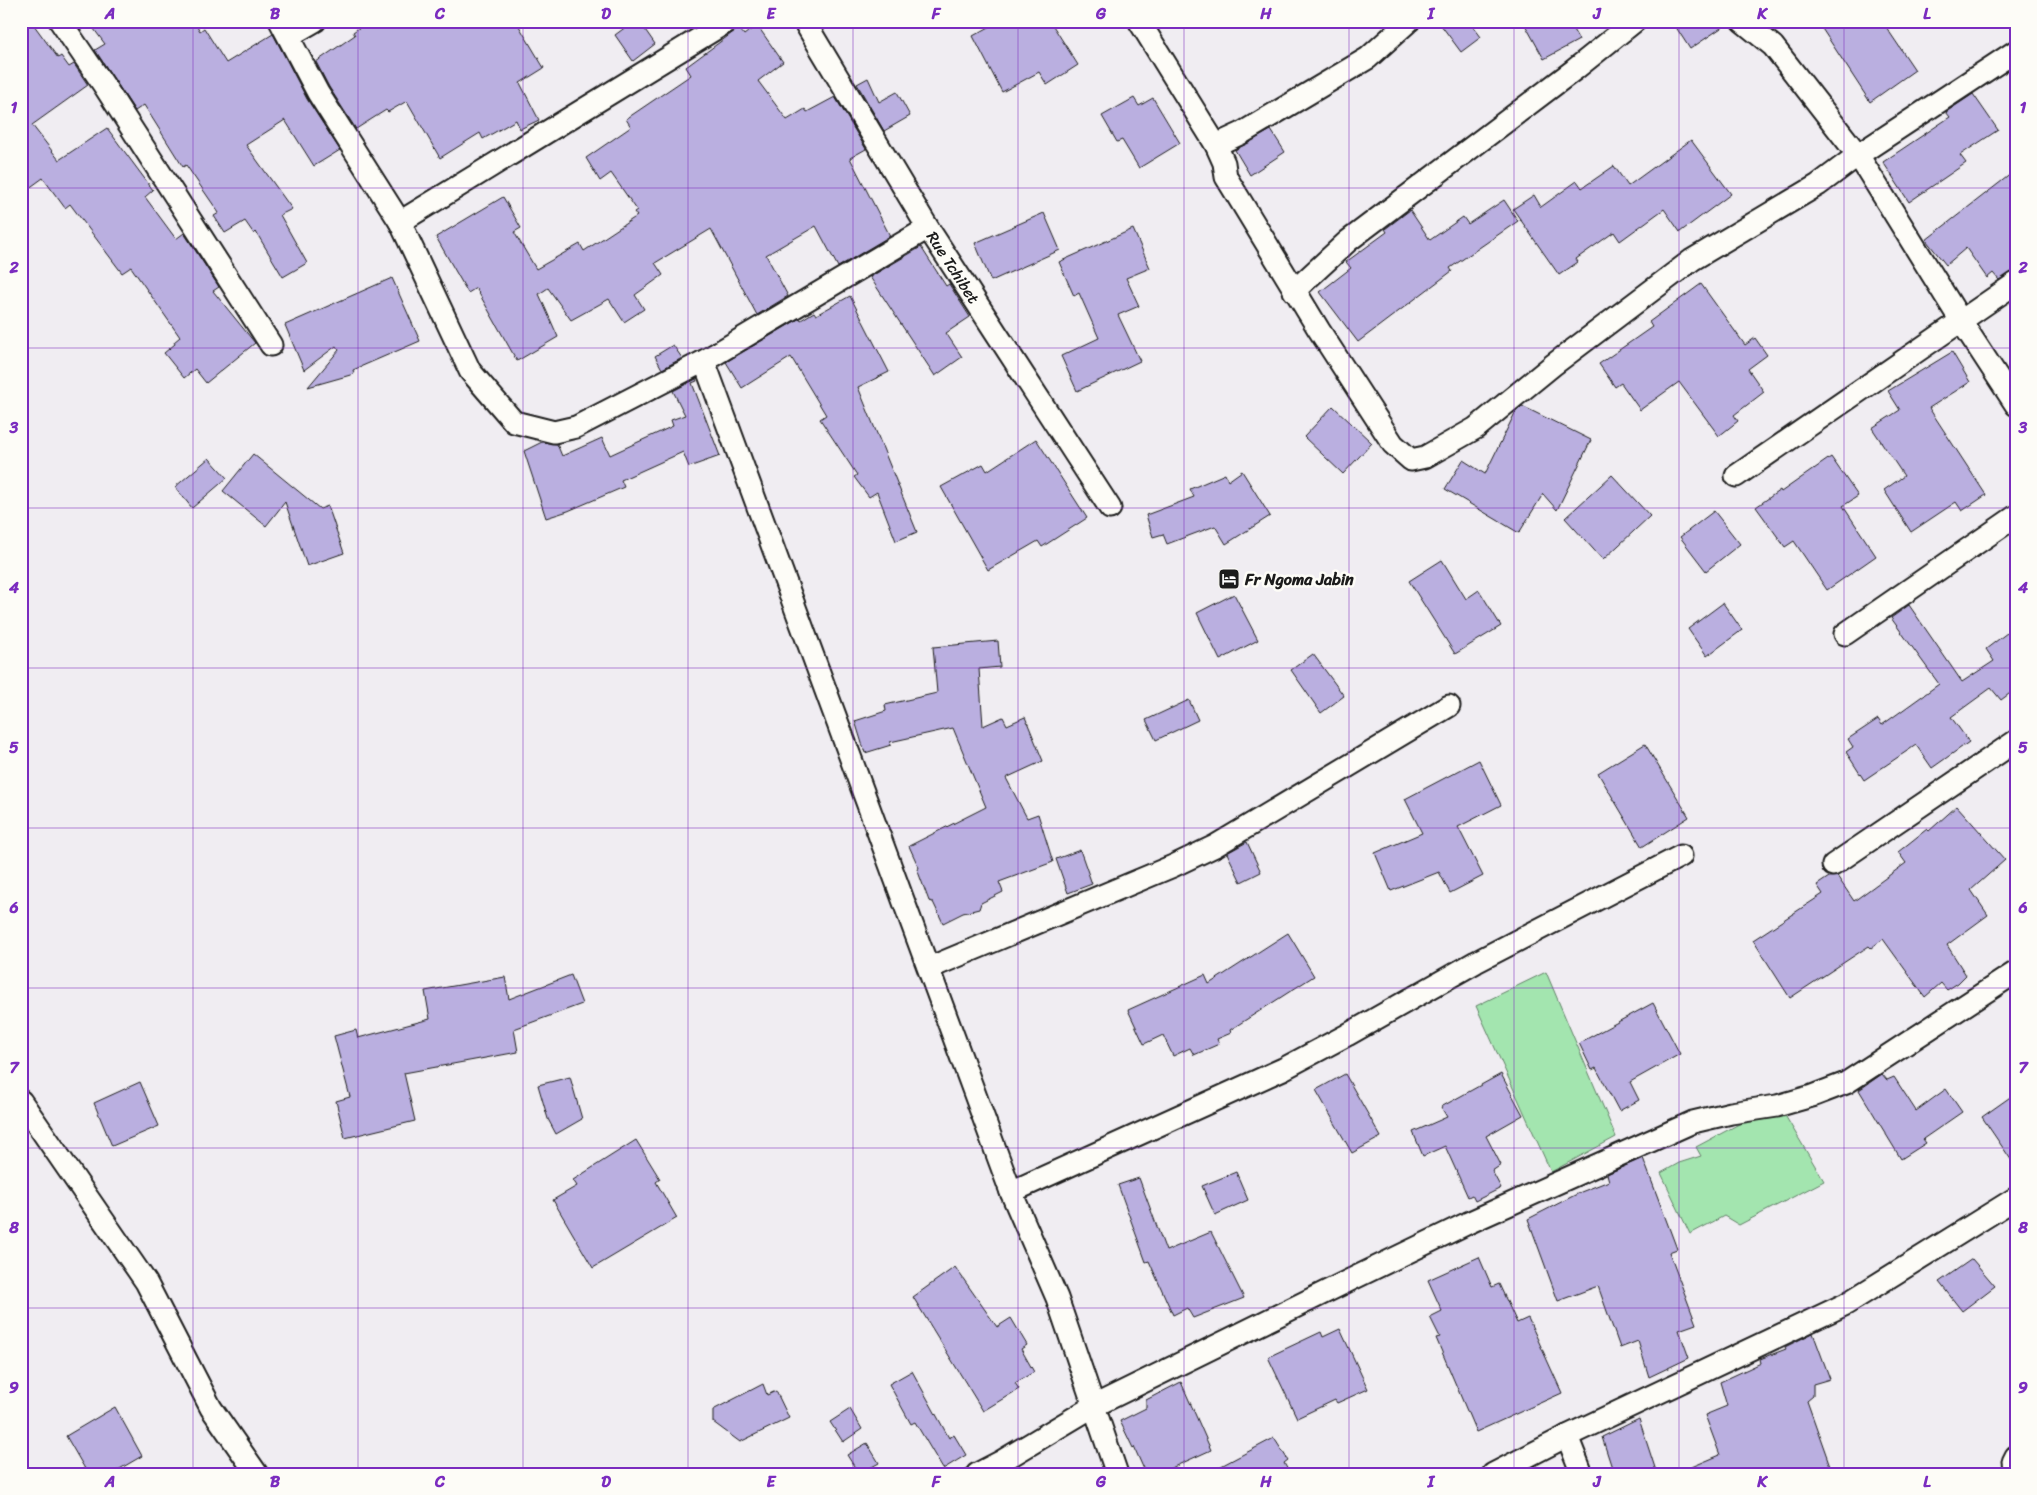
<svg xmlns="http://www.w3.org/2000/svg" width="2037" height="1495" viewBox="0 0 2037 1495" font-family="Sriracha,sans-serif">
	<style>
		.green { fill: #a3e5af; stroke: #608066 }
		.building { fill: #baafe0; stroke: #1c1c1c }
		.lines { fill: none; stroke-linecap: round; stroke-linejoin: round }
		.minor-casing { stroke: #1c1c1c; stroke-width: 25 }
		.minor { stroke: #fdfcf7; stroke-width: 21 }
		.grid { fill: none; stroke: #7b2cbf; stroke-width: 1; stroke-opacity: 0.55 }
		.labels { text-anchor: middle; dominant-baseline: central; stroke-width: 5; stroke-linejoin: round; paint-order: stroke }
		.street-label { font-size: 16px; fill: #1c1c1c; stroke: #fdfcf7 }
		.poi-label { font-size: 16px; font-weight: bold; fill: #1c1c1c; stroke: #fdfcf7; text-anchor: start }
		.neatline { fill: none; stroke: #7b2cbf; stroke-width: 2 }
		.grid-label { font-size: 16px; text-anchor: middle; font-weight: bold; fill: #7b2cbf }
	</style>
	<rect width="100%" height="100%" fill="#f0edf2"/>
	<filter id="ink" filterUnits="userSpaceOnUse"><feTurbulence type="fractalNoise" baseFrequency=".02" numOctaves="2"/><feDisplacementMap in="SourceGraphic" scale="10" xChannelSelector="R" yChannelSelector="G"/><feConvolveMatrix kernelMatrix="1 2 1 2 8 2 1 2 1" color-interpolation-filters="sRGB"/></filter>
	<g filter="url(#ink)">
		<!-- green -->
		<g class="green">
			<path d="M 1546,972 L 1616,1137 L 1551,1172 L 1476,1006 Z"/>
			<path d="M 1783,1112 L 1824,1181 L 1739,1225 L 1724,1216 L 1690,1234 L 1661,1173 L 1679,1163 L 1701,1156 L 1696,1147 L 1754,1116 Z"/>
		</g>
		<!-- building -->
		<g class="building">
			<path d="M 21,21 L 31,21 L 58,58 L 61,56 L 69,67 L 74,64 L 88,85 L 32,125 L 59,160 L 107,128 L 153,190 L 145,197 L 176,239 L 184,233 L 219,287 L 213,291 L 255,343 L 206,383 L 195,369 L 184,378 L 164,353 L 175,344 L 174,342 L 180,337 L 131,267 L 122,273 L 70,204 L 65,208 L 43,178 L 21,194 Z"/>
			<path d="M 88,21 L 194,21 L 200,31 L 204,28 L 226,63 L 273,34 L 307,99 L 340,150 L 314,166 L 285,120 L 246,145 L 292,209 L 280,215 L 307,263 L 283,277 L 256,232 L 254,234 L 245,221 L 225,233 L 214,216 L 219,213 L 186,165 L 183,167 L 144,105 L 135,111 L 95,50 L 105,44 Z"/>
			<path d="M 369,21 L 516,21 L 544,68 L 520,83 L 539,120 L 520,129 L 516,120 L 483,139 L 480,133 L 440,158 L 407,101 L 388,112 L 386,110 L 356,129 L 329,87 L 316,62 L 355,35 L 353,32 Z"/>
			<path d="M 634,21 L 639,21 L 655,44 L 633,61 L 615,35 Z"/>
			<path d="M 1000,21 L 1050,21 L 1078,65 L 1047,85 L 1039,72 L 1002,92 L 973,36 Z"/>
			<path d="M 1438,21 L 1469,21 L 1481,37 L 1461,52 Z"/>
			<path d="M 1523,21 L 1568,21 L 1579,40 L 1544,59 Z"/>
			<path d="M 1672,21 L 1730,21 L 1730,22 L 1690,49 Z"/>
			<path d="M 1817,21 L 1882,21 L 1915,70 L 1870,102 Z"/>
			<path d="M 757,25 L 783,62 L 758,81 L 787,120 L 805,109 L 807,112 L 835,97 L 866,149 L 850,158 L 890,236 L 838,267 L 816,226 L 766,255 L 788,296 L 757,315 L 711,229 L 655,263 L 663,275 L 635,295 L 644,309 L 624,322 L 609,299 L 571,320 L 548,288 L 539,294 L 558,337 L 517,361 L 476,288 L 468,293 L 436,237 L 503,197 L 521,228 L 514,232 L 536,269 L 580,244 L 584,251 L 637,216 L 634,212 L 637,210 L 611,173 L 600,181 L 586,158 L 631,127 L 626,119 L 691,75 L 686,67 L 739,28 L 744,35 Z"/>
			<path d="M 868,78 L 879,102 L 897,92 L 910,116 L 884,131 L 857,84 Z"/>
			<path d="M 1973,94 L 1998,130 L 1960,155 L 1966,163 L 1909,202 L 1883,162 L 1950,117 L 1946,112 Z"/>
			<path d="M 1134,98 L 1139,106 L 1153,98 L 1180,143 L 1139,168 L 1122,140 L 1117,142 L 1102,116 Z"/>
			<path d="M 1271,130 L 1285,152 L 1250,175 L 1235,150 Z"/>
			<path d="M 1691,140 L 1731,194 L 1680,232 L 1664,209 L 1620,241 L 1614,232 L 1576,259 L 1578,262 L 1559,275 L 1513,209 L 1534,195 L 1541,207 L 1577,181 L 1582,188 L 1614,166 L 1628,186 Z"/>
			<path d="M 2016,170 L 2016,271 L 1999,280 L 1993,273 L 1987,278 L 1966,248 L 1946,265 L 1926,240 Z"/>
			<path d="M 1504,200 L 1518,221 L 1450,268 L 1452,271 L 1358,342 L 1320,292 L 1351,268 L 1346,262 L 1387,232 L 1385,229 L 1410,210 L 1430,240 L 1463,217 L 1468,224 Z"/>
			<path d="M 1044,213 L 1060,250 L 991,281 L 975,243 Z"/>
			<path d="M 1133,229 L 1150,268 L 1126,278 L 1139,306 L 1118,315 L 1140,361 L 1077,391 L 1061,356 L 1099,338 L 1079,293 L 1074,296 L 1059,262 Z"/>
			<path d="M 921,247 L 946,286 L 949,284 L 970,317 L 946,333 L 962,357 L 935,376 L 870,277 Z"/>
			<path d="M 392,278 L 420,341 L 353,370 L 354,374 L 308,387 L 339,350 L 336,346 L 304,370 L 285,325 Z"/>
			<path d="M 1701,284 L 1745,345 L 1755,338 L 1767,355 L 1748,369 L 1764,392 L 1734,415 L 1738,421 L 1719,436 L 1679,382 L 1640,410 L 1621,383 L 1615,387 L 1599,364 L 1652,327 L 1649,322 Z"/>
			<path d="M 850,296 L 889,372 L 858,387 L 917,532 L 896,541 L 877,492 L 869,497 L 854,477 L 857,475 L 820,419 L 826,415 L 791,357 L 742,388 L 726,362 L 800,318 L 801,320 L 814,312 L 816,315 Z"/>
			<path d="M 673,345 L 682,358 L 662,369 L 655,356 Z"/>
			<path d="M 1952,352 L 1970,382 L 1929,408 L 1986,495 L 1962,511 L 1956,502 L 1911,532 L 1884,490 L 1904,476 L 1872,428 L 1900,410 L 1888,391 Z"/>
			<path d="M 696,379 L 697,381 L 692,383 L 720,456 L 689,467 L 683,452 L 621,480 L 624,487 L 568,511 L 546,518 L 524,451 L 542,442 L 557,444 L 562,456 L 602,438 L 610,455 L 673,426 L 671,420 L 685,415 L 673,391 Z"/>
			<path d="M 1333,406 L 1372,443 L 1343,474 L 1304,437 Z"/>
			<path d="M 1522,406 L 1591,440 L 1557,510 L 1543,494 L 1519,533 L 1445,489 L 1463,460 L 1485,474 L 1515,413 Z"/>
			<path d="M 1036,439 L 1087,518 L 1042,547 L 1038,541 L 988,570 L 941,487 L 983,464 L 987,471 Z"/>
			<path d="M 253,454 L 320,509 L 328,506 L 344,553 L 307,566 L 285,502 L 266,526 L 223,491 Z"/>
			<path d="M 1831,457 L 1858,496 L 1843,506 L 1876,556 L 1827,590 L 1794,541 L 1785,547 L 1756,507 L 1780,490 L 1781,492 Z"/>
			<path d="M 209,458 L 227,478 L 192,508 L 175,487 Z"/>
			<path d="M 1242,471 L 1270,516 L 1226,544 L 1215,526 L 1167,544 L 1163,534 L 1153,537 L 1146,515 L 1194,497 L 1190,489 L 1225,474 L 1228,481 Z"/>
			<path d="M 1612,475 L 1650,516 L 1603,560 L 1565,518 Z"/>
			<path d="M 1714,511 L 1740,544 L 1706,571 L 1680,537 Z"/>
			<path d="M 1442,560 L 1466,599 L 1479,590 L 1501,626 L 1455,654 L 1409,581 Z"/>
			<path d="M 1234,594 L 1258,640 L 1220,660 L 1197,613 Z"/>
			<path d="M 1723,603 L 1742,630 L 1707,656 L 1688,629 Z"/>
			<path d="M 1909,605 L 1962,682 L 1994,661 L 1986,649 L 2016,626 L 2016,696 L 2013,691 L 2001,700 L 1991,688 L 1951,717 L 1969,742 L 1932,768 L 1916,745 L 1864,780 L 1846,752 L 1853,747 L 1848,739 L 1878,719 L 1882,725 L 1939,684 L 1891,618 Z"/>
			<path d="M 998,641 L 1000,667 L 979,669 L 983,726 L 1003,717 L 1007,725 L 1025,717 L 1043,761 L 1006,778 L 1027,818 L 1038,814 L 1053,862 L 999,882 L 1003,892 L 981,903 L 979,909 L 963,913 L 943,923 L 933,902 L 929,901 L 917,869 L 919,868 L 909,846 L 986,807 L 953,728 L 890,742 L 891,745 L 865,753 L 855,721 L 886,711 L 885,705 L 937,693 L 933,647 Z"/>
			<path d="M 1313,654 L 1344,696 L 1321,713 L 1291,670 Z"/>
			<path d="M 1189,700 L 1198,720 L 1156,740 L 1146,720 Z"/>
			<path d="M 1645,744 L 1689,817 L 1642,847 L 1598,773 Z"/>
			<path d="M 1479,760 L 1501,805 L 1458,827 L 1483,876 L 1450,893 L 1439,872 L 1391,891 L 1375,853 L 1422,833 L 1405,799 Z"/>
			<path d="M 1957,806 L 2005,860 L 1971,890 L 1988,915 L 1947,945 L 1966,975 L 1958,983 L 1947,990 L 1941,983 L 1925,997 L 1883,939 L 1871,948 L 1869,946 L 1790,998 L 1753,940 L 1823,894 L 1817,885 L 1829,877 L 1837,876 L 1854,901 L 1906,863 L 1898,852 L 1927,829 L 1929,831 Z"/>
			<path d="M 1247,842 L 1261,872 L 1241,882 L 1227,853 Z"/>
			<path d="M 1080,850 L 1092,884 L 1068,893 L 1056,859 Z"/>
			<path d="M 1288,933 L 1314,976 L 1230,1030 L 1231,1033 L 1217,1039 L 1219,1044 L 1194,1055 L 1190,1048 L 1173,1056 L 1163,1035 L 1144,1044 L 1128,1010 L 1205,975 L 1209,984 Z"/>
			<path d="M 571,975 L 582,1004 L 514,1029 L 518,1052 L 404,1073 L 415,1121 L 345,1138 L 336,1101 L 350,1097 L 334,1036 L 356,1030 L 358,1038 L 430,1019 L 425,991 L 505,977 L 509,999 Z"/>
			<path d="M 1653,1003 L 1680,1054 L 1630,1082 L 1639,1100 L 1619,1111 L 1596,1068 L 1592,1070 L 1579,1043 Z"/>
			<path d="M 1345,1074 L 1381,1137 L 1352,1153 L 1316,1090 Z"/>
			<path d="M 1501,1074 L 1523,1115 L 1486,1136 L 1501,1165 L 1492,1171 L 1501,1188 L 1475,1201 L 1472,1195 L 1468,1197 L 1445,1146 L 1423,1156 L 1413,1132 L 1447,1117 L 1441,1107 Z"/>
			<path d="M 1882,1074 L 1887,1080 L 1894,1077 L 1916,1111 L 1946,1089 L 1962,1112 L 1923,1139 L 1926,1143 L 1901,1159 L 1859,1090 Z"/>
			<path d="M 570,1077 L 582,1119 L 556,1134 L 548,1119 L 538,1085 Z"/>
			<path d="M 140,1082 L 159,1126 L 112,1146 L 94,1103 Z"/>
			<path d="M 2016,1093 L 2016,1167 L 1982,1117 Z"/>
			<path d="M 636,1140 L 660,1179 L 656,1182 L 677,1218 L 593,1268 L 553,1200 L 577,1186 L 573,1180 Z"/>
			<path d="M 1643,1158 L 1677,1249 L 1669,1252 L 1696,1324 L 1679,1330 L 1689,1358 L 1649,1377 L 1638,1341 L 1620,1348 L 1598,1286 L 1558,1301 L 1528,1219 L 1581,1192 L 1609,1181 L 1607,1174 Z"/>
			<path d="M 1236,1172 L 1248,1200 L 1215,1215 L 1202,1186 Z"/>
			<path d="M 1139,1178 L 1166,1251 L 1211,1232 L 1244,1298 L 1193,1318 L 1187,1308 L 1173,1315 L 1149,1261 L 1146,1262 L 1118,1185 Z"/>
			<path d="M 1479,1257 L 1492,1287 L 1499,1284 L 1517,1323 L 1528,1318 L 1562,1393 L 1476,1432 L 1436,1338 L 1440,1337 L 1430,1317 L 1442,1311 L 1428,1280 Z"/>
			<path d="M 1972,1259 L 1995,1286 L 1962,1311 L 1939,1282 Z"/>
			<path d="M 955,1267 L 997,1327 L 1011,1318 L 1027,1345 L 1021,1349 L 1034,1372 L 1015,1383 L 1019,1389 L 983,1411 L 913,1297 Z"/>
			<path d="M 1340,1329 L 1368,1389 L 1337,1403 L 1335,1400 L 1297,1418 L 1268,1357 L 1321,1332 L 1323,1337 Z"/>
			<path d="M 1813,1333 L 1830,1379 L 1813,1384 L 1813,1396 L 1807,1401 L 1833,1474 L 1675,1474 L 1720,1455 L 1705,1415 L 1727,1406 L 1720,1382 L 1761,1363 L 1760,1359 L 1786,1349 L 1785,1347 Z"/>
			<path d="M 912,1371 L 949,1438 L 954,1435 L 966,1455 L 943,1469 L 915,1422 L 911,1424 L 889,1384 Z"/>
			<path d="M 1181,1382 L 1211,1450 L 1158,1474 L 1146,1474 L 1134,1447 L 1133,1448 L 1120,1421 L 1146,1408 L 1146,1400 Z"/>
			<path d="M 763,1384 L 767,1395 L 776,1391 L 789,1418 L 740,1442 L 713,1422 L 713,1410 Z"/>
			<path d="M 115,1407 L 142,1456 L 111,1474 L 88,1474 L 66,1436 Z"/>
			<path d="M 850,1409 L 862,1429 L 843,1442 L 830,1422 Z"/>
			<path d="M 1639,1419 L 1657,1474 L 1614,1474 L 1602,1437 Z"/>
			<path d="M 1274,1438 L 1288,1460 L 1284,1463 L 1290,1474 L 1206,1474 Z"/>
			<path d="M 867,1443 L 879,1463 L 859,1474 L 847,1455 Z"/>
		</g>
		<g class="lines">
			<!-- minor casing -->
			<g class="minor-casing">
				<g id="minor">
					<path d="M 60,21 L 103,84 L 271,345"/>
					<path d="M 280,21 L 318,93 L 400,222 L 470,371 L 514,422 L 554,432 L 576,427 L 704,361 L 928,228"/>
					<path id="s1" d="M 804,21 L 928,228 L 1110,508"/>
					<path d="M 1139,21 L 1216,145 L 1224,163 L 1226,177 L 1319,330 L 1393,444 L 1411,460 L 1425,457 L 1476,428 L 1553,365 L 1692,260 L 1818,185 L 1858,155 L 2016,51"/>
					<path d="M 1742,21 L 1773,46 L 1858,155 L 1961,321 L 2016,405"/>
					<path d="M 289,36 L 315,21"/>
					<path d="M 1216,145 L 1242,133 L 1368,58 L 1409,21"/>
					<path d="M 400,222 L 728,21"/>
					<path d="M 1294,291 L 1348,241 L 1574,70 L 1635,21"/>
					<path d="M 704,361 L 1011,1192 L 1057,1298 L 1117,1474"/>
					<path d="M 1736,476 L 2016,283"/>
					<path d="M 1845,634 L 2016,516"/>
					<path d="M 1833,865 L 2016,741"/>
					<path d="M 929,968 L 1173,866 L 1215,846 L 1449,706"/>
					<path d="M 21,1101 L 146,1282 L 211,1408 L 257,1474"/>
					<path d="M 1011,1192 L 1283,1069 L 1347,1035 L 1476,962 L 1681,856"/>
					<path d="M 1567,1436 L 1582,1474"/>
					<path d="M 2016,1456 L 2013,1462 L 2016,1473"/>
					<path d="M 977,1474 L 1002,1461 L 1094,1406 L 1348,1281 L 1468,1223 L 1693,1122 L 1731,1113 L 1777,1106 L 1812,1096 L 1846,1083 L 2016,972"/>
					<path d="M 1493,1474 L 1567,1436 L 1846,1304 L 2016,1198"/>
				</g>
			</g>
			<!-- minor -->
			<use href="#minor" class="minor"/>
		</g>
	</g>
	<!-- grid -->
	<path class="grid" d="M 193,21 L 193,1474M 358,21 L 358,1474M 523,21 L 523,1474M 688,21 L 688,1474M 853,21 L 853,1474M 1018,21 L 1018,1474M 1184,21 L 1184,1474M 1349,21 L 1349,1474M 1514,21 L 1514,1474M 1679,21 L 1679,1474M 1844,21 L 1844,1474M 21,188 L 2016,188M 21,348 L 2016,348M 21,508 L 2016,508M 21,668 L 2016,668M 21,828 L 2016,828M 21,988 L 2016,988M 21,1148 L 2016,1148M 21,1308 L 2016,1308"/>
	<!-- icons -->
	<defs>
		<g id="hotel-square" transform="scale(1.125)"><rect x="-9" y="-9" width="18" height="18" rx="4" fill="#1c1c1c" stroke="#fdfcf7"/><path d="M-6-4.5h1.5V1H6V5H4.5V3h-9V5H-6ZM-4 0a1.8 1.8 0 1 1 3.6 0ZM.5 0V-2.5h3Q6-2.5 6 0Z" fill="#fff"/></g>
	</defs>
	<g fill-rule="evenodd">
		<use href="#hotel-square" x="1229" y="579"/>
	</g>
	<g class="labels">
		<!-- street labels -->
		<g class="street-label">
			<text stroke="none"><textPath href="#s1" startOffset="288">Rue Tchibet</textPath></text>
		</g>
		<!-- poi labels -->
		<g class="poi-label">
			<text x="1245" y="579">Fr Ngoma Jabin</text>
		</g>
	</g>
	<!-- margin -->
	<rect width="2037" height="1495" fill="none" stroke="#fdfcf7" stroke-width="55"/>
	<rect x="28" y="28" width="1982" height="1440" class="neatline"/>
	<g class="grid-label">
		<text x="110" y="19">A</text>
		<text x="275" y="19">B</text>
		<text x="440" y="19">C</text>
		<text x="606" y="19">D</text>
		<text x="771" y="19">E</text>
		<text x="936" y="19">F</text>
		<text x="1101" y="19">G</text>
		<text x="1266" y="19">H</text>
		<text x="1431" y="19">I</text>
		<text x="1597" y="19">J</text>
		<text x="1762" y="19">K</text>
		<text x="1927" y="19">L</text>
		<text x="14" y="113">1</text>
		<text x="2023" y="113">1</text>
		<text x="14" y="273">2</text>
		<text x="2023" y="273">2</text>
		<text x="14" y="433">3</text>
		<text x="2023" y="433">3</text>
		<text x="14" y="593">4</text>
		<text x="2023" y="593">4</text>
		<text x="14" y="753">5</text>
		<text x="2023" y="753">5</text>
		<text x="14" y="913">6</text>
		<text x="2023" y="913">6</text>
		<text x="14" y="1073">7</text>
		<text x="2023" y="1073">7</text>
		<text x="14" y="1233">8</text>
		<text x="2023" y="1233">8</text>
		<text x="14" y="1393">9</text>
		<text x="2023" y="1393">9</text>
		<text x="110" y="1487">A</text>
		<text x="275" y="1487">B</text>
		<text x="440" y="1487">C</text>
		<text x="606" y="1487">D</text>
		<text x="771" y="1487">E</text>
		<text x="936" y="1487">F</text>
		<text x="1101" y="1487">G</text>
		<text x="1266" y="1487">H</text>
		<text x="1431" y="1487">I</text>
		<text x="1597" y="1487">J</text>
		<text x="1762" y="1487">K</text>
		<text x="1927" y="1487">L</text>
	</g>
</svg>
